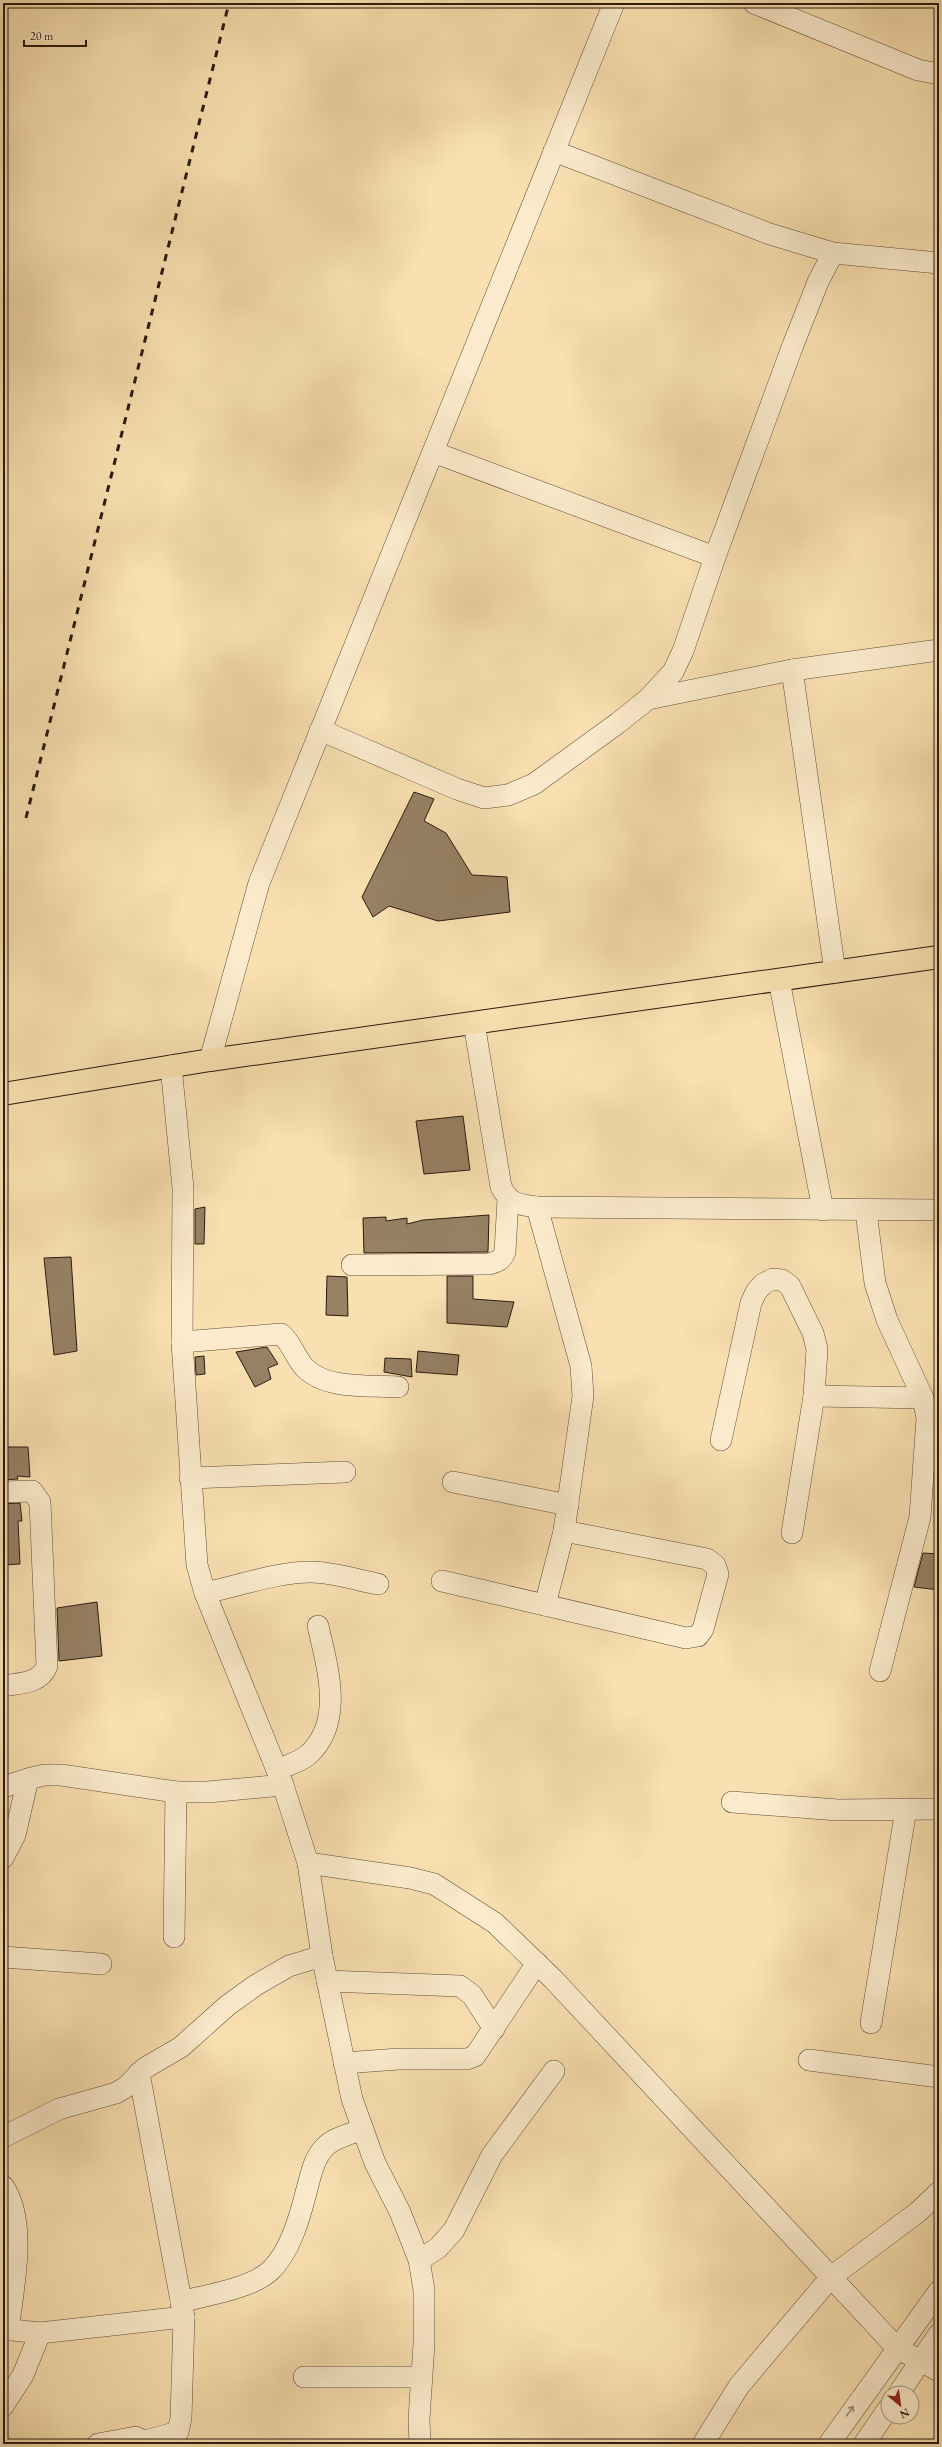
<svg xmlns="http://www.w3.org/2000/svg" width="942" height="2447" viewBox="0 0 942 2447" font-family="'EB Garamond',serif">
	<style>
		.building { fill: #968164; stroke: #2a1b11 }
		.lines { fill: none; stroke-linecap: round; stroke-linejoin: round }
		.minor-casing { stroke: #5e4c39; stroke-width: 22 }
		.major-casing { stroke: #2a1b11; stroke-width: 24 }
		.minor { stroke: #fbebcc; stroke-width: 21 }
		.major { stroke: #f9e0b0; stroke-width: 22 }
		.rail { stroke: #2a1b11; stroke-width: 3; stroke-dasharray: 7 7; stroke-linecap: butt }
		.oneway { stroke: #9d8d78 }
	</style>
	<rect width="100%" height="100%" fill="#f9e0b0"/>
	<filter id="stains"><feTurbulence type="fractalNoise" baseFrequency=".005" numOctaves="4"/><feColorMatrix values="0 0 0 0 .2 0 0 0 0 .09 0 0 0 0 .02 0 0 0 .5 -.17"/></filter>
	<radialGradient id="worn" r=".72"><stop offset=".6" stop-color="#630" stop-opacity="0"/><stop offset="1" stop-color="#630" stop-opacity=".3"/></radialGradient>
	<!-- building -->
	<g class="building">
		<path d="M 414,792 L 434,799 L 424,821 L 446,833 L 472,875 L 507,877 L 510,912 L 438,921 L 389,906 L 373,917 L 362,897 Z"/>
		<path d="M 463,1116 L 470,1170 L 424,1174 L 416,1121 Z"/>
		<path d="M 205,1207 L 204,1244 L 195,1244 L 195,1209 Z"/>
		<path d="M 489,1215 L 488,1252 L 364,1253 L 363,1218 L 386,1217 L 386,1221 L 407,1218 L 407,1224 L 423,1220 Z"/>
		<path d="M 71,1257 L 77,1351 L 54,1355 L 44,1258 Z"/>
		<path d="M 327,1276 L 347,1277 L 348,1316 L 326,1315 Z"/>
		<path d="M 447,1276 L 473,1276 L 473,1299 L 514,1302 L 507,1327 L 447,1323 Z"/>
		<path d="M 267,1347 L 278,1364 L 268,1368 L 271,1379 L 255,1387 L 236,1352 Z"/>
		<path d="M 418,1351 L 459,1355 L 457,1375 L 416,1372 Z"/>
		<path d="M 204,1356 L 205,1374 L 196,1375 L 195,1357 Z"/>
		<path d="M 385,1358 L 411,1359 L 412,1377 L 384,1372 Z"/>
		<path d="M 3,1447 L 28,1447 L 30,1477 L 17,1476 L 18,1479 L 3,1480 Z"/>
		<path d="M 20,1503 L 22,1521 L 18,1521 L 20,1564 L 3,1565 L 3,1504 Z"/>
		<path d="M 923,1553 L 939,1554 L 939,1590 L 914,1587 Z"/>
		<path d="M 97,1602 L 102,1656 L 59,1661 L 57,1608 Z"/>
	</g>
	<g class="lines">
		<!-- minor casing -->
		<g class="minor-casing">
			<g id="minor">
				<path d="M 754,3 L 918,70 L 939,74"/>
				<path d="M 833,253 L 939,263"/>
				<path d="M 433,452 L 715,557"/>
				<path d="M 792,670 L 835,972"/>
				<path d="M 648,699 L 792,670 L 939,650"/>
				<path d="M 320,730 L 457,789 L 484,798 L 508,795 L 534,784 L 618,723 L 648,699 L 673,672 L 683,651 L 715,557 L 793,345 L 818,282 L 833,253 L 770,234 L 554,151"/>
				<path d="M 779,980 L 823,1210"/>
				<path d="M 474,1023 L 501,1187 C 511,1205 518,1204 537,1207 L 939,1210"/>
				<path d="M 210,1060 L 259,883 L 614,3"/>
				<path d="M 171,1066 L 183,1188 L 182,1342 L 197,1565 L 205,1593 L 283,1785 L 308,1863 L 322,1956 L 352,2099 L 375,2163 L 400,2212 L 419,2260 L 424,2290 L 424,2344 L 419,2419 L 420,2444"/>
				<path d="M 537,1207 L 581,1366 L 583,1396 L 564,1531 L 545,1605"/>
				<path d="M 866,1211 L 875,1283 L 887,1320 L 923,1398 L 927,1418 L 920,1517 L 880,1671"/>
				<path d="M 352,1265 L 489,1264 C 497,1262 502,1260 505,1252 L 508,1199"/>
				<path d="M 182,1342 L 281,1334 C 292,1343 295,1357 304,1367 C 326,1390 368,1385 398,1387"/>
				<path d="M 814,1396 L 923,1398"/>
				<path d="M 721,1440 L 751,1303 L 756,1292 L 763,1284 L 773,1279 L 782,1280 L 790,1286 L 813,1333 L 817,1349 L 814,1396 L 792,1533"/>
				<path d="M 190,1478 L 345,1472"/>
				<path d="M 453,1482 L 568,1505"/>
				<path d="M 3,1492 L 32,1491 L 40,1502 L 47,1666 C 40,1684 20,1683 3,1686"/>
				<path d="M 442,1581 L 686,1638 L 698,1636 L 703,1629 L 718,1574 L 715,1565 L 707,1559 L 564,1531"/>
				<path d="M 205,1593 C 239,1586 276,1572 311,1572 C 334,1572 356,1580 378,1584"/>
				<path d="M 277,1770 C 287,1765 300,1762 308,1755 C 345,1722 327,1666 318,1626"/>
				<path d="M 3,1787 L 28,1779 L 44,1775 L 61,1775 L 176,1792 L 208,1792 L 283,1785"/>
				<path d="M 732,1802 L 838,1810 L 939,1809"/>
				<path d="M 3,1858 L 15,1835 L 28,1779"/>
				<path d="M 308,1863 L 410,1878 L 434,1884 L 495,1923 L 553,1979 L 897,2348 L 939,2371"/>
				<path d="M 174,1937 L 176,1792"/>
				<path d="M 3,1957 L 101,1964"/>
				<path d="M 327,1981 L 460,1986 L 472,1995 L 494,2029"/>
				<path d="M 871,2023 L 906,1809"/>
				<path d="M 809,2060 L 939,2077"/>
				<path d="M 344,2063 L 399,2059 L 467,2059 L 475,2056 L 537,1963"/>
				<path d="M 139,2073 L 184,2317 L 181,2418 L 178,2432 L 145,2441"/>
				<path d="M 3,2137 L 59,2109 L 116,2093 L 126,2087 L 145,2068 L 181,2047 L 228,2005 L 256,1985 L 289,1966 L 322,1956"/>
				<path d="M 3,2186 C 28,2221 13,2290 8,2330"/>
				<path d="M 419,2260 L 438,2248 L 454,2230 L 492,2155 L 554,2071"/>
				<path d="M 181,2302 C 206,2295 250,2289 270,2271 C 291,2251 300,2216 307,2189 C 311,2174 314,2158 325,2147 C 333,2138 351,2134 363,2129"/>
				<path d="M 3,2329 L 40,2333 L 184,2317"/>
				<path d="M 304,2377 L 421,2377"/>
				<path d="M 899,2393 L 939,2334"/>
				<path d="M 3,2406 L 23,2375 L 40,2333"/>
				<path d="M 98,2444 L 136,2437 L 147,2444"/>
				<path d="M 703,2444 L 739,2386 L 831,2277 L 918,2212 L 939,2192"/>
				<path d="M 829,2444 L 939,2291"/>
				<path d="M 864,2444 L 888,2409"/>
			</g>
		</g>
		<!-- major casing -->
		<g class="major-casing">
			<path id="major" d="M 3,1094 L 210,1060 L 939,957"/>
		</g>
		<!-- minor -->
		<use href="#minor" class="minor"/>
		<!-- major -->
		<use href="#major" class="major"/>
		<!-- rail -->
		<path class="rail" d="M 26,818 L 229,3"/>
	</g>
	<!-- one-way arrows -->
	<defs><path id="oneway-shaft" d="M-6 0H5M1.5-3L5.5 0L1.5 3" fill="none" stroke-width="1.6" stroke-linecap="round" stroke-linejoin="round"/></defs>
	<use class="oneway" href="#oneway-shaft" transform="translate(850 2411) rotate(-54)"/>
	<!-- margin -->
	<rect width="942" height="2447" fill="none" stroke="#f9e0b0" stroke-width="16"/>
	<rect x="4" y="4" width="934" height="2439" fill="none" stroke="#2a1b11" stroke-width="2"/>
	<rect x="8" y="8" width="926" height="2431" fill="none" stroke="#2a1b11"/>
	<!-- north arrow -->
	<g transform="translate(900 2405) rotate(151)"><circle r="19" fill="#fbebcc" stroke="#a79881"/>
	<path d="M0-3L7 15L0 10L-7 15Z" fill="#8f2418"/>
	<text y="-6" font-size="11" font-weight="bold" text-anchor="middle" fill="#2a1b11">N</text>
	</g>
	<!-- scale -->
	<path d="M24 40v6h62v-6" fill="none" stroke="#2a1b11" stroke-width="2"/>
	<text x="30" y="40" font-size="12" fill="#2a1b11" stroke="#fbebcc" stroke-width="3" paint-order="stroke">20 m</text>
	<rect width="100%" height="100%" filter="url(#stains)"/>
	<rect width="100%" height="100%" fill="url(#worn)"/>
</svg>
